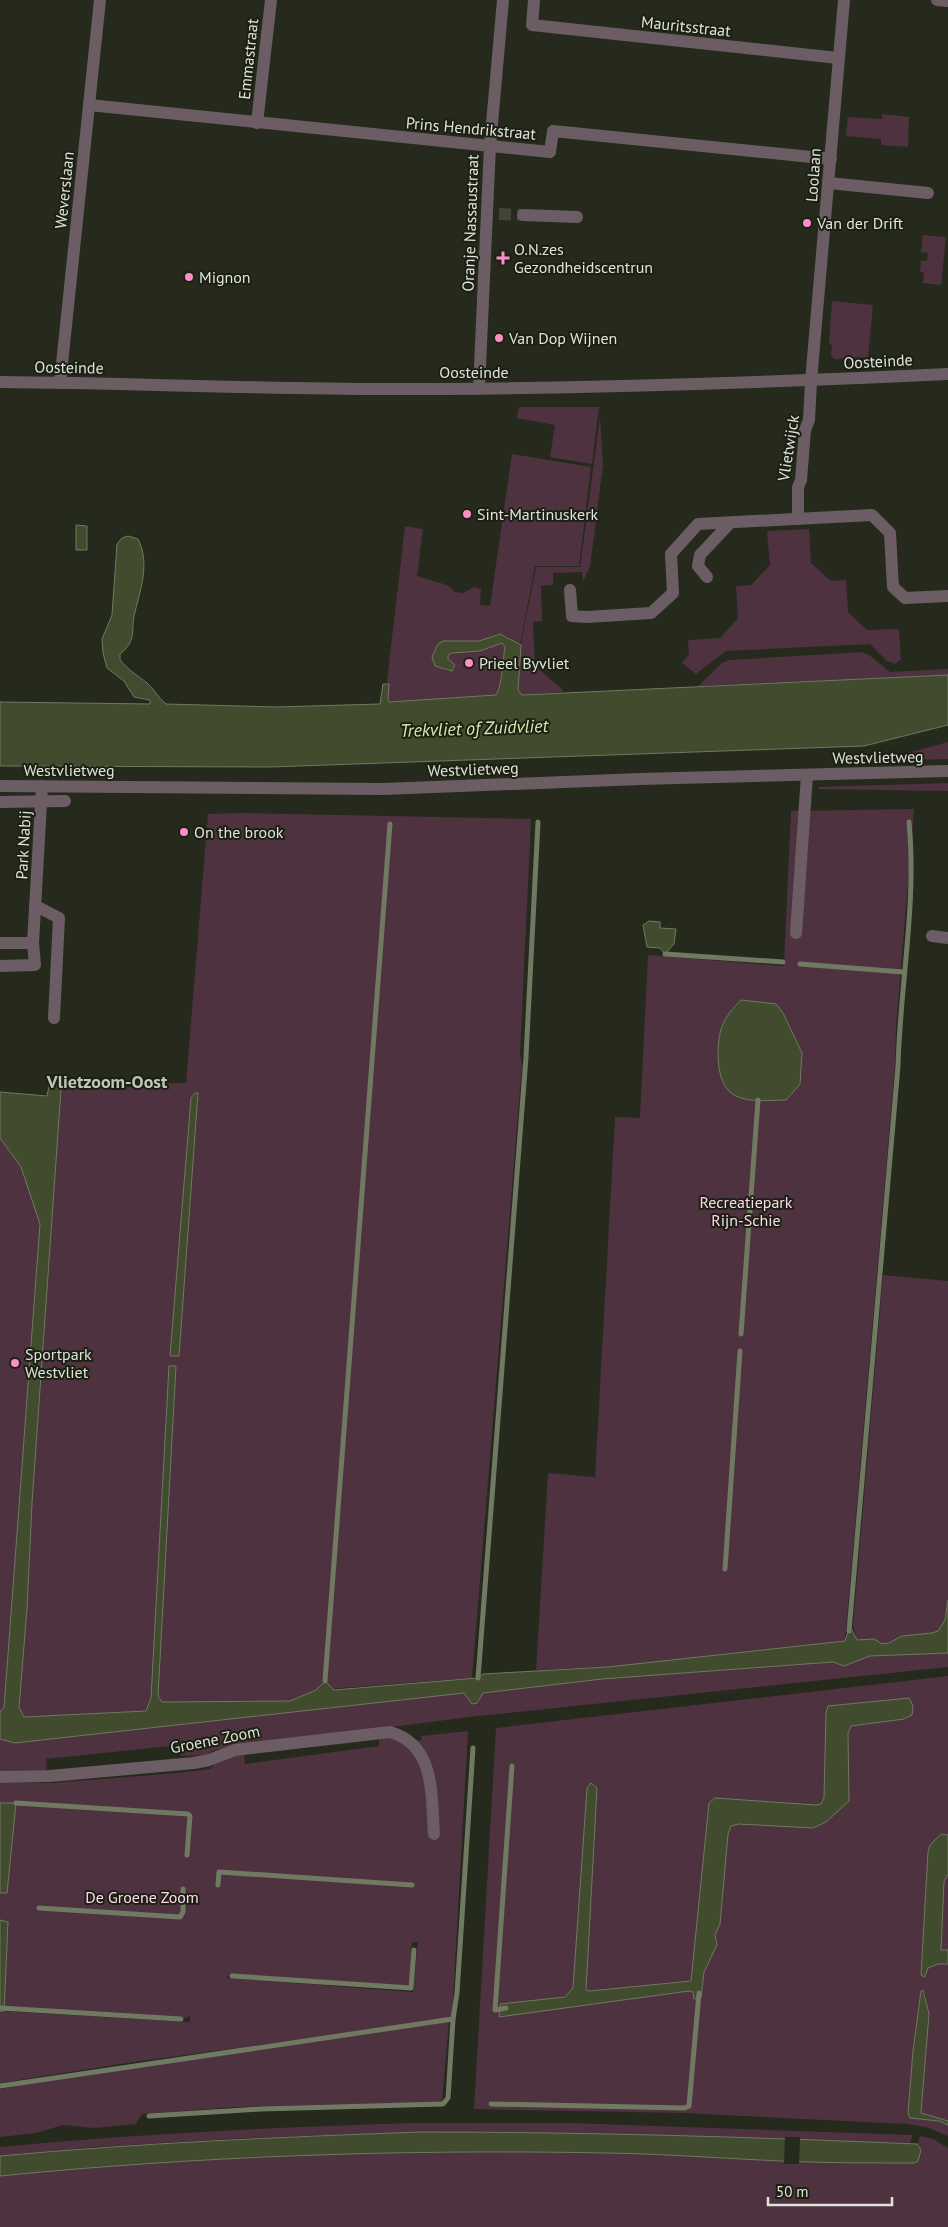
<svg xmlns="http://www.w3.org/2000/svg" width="948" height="2227" viewBox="0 0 948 2227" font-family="'PT Sans',sans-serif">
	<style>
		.green { fill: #4e3240; fill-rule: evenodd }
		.water { fill: #414b2d; stroke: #707961 }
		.pier { fill: #252a1c }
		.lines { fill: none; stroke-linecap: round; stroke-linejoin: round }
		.stream { stroke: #707961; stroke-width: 5 }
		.minor-tunnel { stroke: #414638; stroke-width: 12; stroke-dasharray: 12 6; stroke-linecap: butt }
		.minor { stroke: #6c5d64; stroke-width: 12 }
		.poi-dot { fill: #fa8fc8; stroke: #1c2013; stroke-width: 2 }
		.labels { text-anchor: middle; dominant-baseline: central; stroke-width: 4; stroke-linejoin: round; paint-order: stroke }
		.street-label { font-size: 16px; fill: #dfe3da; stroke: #1c2013 }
		.poi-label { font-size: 16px; fill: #dfe3da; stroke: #1c2013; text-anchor: start }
		.park-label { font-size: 16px; fill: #fed8ea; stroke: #1c2013 }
		.water-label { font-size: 18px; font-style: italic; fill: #d8ecb2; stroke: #1c2013 }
		.neighbourhood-label { font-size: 18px; font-weight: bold; fill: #c1c8b6; stroke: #1c2013 }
	</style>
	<rect width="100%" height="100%" fill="#252a1c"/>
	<!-- green -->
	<g class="green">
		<path d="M 882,114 L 909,117 L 908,147 L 881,145 L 881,139 L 846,136 L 848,117 L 882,119 Z"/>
		<path d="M 923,235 L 946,237 L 941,285 L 923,283 L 924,272 L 920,272 L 921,261 L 927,261 L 928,253 L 921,252 Z"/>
		<path d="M 832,301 L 873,305 L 868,357 L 834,359 L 831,355 L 832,346 L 829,342 Z"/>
		<path d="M 521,407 L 599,407 L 592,464 L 550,457 L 555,425 L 517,418 L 518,409 Z"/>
		<path d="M 600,417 L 603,465 L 590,567 L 583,581 L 582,572 L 553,573 L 553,585 L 541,586 L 542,621 L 533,622 L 535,666 L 561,688 L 563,692 L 522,695 L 518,690 L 521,643 L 536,567 L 580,567 Z"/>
		<path d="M 512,454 L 591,467 L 579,566 L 535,566 L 520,645 L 506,636 L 497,634 L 479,641 L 443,641 L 435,666 L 449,671 L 455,668 L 448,659 L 448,655 L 452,653 L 480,651 L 502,643 L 505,646 C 503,659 502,687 497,695 L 389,702 C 386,695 391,688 387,681 L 405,526 L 423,529 L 417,576 L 447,585 L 455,592 L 463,593 L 474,587 L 481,589 L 480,605 L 490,606 Z"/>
		<path d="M 809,529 L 811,563 L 831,581 L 846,580 L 848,612 L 867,630 L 899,629 L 901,659 L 895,664 L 887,661 L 870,644 L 726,651 L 696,674 L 682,663 L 689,654 L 688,640 L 720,638 L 738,618 L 736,586 L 751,585 L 770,565 L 767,531 Z"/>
		<path d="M 862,652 L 869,655 L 890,672 L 948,669 L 948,675 L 698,686 L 722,663 L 729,660 Z"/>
		<path d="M 948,742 L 948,759 L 837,762 L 837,760 L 904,754 Z"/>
		<path d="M 948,783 L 948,791 L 818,789 L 819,787 Z"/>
		<path d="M 914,809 L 896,1028 L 895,1065 L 845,1641 L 608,1667 L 536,1670 L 548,1473 L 595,1477 L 615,1117 L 640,1118 L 648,955 L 784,966 L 791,811 Z"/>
		<path d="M 239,813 L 531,819 L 520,1054 L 522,1065 L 472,1678 L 316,1690 L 290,1701 L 162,1702 L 158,1696 L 151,1698 L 146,1711 L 24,1717 L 19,1707 L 27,1609 L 32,1503 L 61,1090 L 60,1082 L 146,1088 L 155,1083 L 186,1083 L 208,814 ZM 197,1093 L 179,1356 L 170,1356 Z"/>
		<path d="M 0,1138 L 21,1167 L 40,1224 L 4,1708 L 0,1711 Z"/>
		<path d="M 883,1275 L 948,1281 L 948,1600 L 945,1620 L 938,1631 L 932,1633 L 902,1636 L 889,1643 L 882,1644 L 874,1639 L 857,1641 L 853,1625 Z"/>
		<path d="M 948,1653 L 948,1667 L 469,1717 L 215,1750 L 205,1755 L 181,1756 L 180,1745 L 46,1759 L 47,1770 L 0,1771 L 0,1739 L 15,1743 L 465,1693 L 472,1704 L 477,1703 L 483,1693 L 602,1679 L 833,1662 L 844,1666 L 870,1656 Z"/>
		<path d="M 948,1676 L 948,1835 L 940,1834 L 930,1845 L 928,1968 L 938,1964 L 948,1964 L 948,2121 L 921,2113 L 929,2014 L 925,1993 L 921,1991 L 913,2051 L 908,2113 L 910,2118 L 939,2121 L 948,2125 L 948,2136 L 926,2127 L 907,2124 L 683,2113 L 474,2109 L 496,1728 Z"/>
		<path d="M 468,1731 L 452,2018 L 120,2064 L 0,2083 L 0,2011 L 190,2022 L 190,2015 L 187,2018 L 0,2007 L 0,1783 L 52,1783 L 177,1773 L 210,1769 L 218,1760 L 230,1756 L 244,1755 L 245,1764 L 379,1746 L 379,1738 L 408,1737 L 410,1742 L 422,1740 L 421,1736 ZM 412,1942 L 418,1942 L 413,1992 L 226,1978 L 231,1974 L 409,1986 Z"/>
		<path d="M 948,1874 L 948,1950 L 941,1950 L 944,1882 Z"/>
		<path d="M 449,2022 L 442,2102 L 236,2107 L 142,2114 L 136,2124 L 94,2128 L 63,2125 L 36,2133 L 0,2137 L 0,2089 L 118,2069 Z"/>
		<path d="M 415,2123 L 570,2123 L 913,2135 L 910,2143 L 517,2132 L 421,2132 L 248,2138 L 95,2147 L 0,2156 L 0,2147 C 138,2134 276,2127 415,2123 Z"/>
		<path d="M 920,2136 L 933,2139 L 948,2148 L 948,2227 L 0,2227 L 0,2176 C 201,2156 404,2149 606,2153 C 674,2154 741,2160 808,2162 C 844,2163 879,2163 914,2163 L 918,2161 C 920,2154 921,2150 917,2144 Z"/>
	</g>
	<!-- water -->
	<g class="water">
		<path d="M 76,525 L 87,526 L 87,550 L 76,550 Z"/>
		<path d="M 128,536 L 138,539 C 150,563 141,587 135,612 C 130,630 138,640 120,654 L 120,660 C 128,670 137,675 147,683 C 154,689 158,698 166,704 L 276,707 L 380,704 L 383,684 L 389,684 L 388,698 L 389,702 L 496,695 C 502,687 503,658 505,647 L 502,643 L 480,651 L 452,653 L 448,655 L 448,659 L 455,665 L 452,671 L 435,666 L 432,657 L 438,644 L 443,641 L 479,641 L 500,634 L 521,645 L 518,690 L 522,695 L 948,675 L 948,725 L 864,746 L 270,767 L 0,766 L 0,702 L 150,704 L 150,700 L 134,697 L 124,681 L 107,668 L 103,653 L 102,639 L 112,615 L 117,544 L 122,538 Z"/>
		<path d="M 649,921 L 660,922 L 660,928 L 676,929 L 674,944 L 665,954 L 660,948 L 647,947 L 643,925 Z"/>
		<path d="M 741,1000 L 776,1004 L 783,1013 L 802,1053 L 800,1084 L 786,1100 C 771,1100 750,1103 736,1096 C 715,1087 716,1047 721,1029 C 725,1017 733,1008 741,1000 Z"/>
		<path d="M 50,1081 L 60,1082 L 61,1090 L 32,1503 L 27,1609 L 19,1707 L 24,1717 L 146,1711 L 151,1698 L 169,1366 L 176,1366 L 158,1696 L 162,1702 L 290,1701 L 316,1690 L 325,1681 L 334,1690 L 478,1678 L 483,1674 L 608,1667 L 845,1641 L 850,1626 L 857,1640 L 874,1639 L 882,1644 L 889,1643 L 902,1636 L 932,1633 L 938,1631 L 945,1620 L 948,1600 L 948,1653 L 870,1656 L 844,1666 L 833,1662 L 602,1679 L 483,1693 L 477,1703 L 472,1704 L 464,1693 L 15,1743 L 0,1739 L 0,1711 L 4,1708 L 40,1224 L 21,1167 L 0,1138 L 0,1092 L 47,1096 Z"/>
		<path d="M 195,1093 L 198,1093 L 179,1356 L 170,1356 L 191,1098 Z"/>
		<path d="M 909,1698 L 913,1706 L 912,1715 L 904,1719 L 851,1726 L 848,1733 L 849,1801 L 826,1822 L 813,1828 L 739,1824 L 731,1826 L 728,1834 L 720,1924 L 715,1935 L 717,1945 L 704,1972 L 701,1998 L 694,1999 L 693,1992 L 689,1991 L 499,2017 L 500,2004 L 565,1997 L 573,1988 L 587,1788 L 591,1783 L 597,1788 L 586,1990 L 590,1991 L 691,1981 L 709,1803 L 715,1798 L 816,1805 L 821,1804 L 824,1798 L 826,1713 L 828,1706 Z"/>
		<path d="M 0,1803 L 16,1803 L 7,1893 L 0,1893 Z"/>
		<path d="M 941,1834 L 948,1835 L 948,1874 L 944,1882 L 941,1950 L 948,1950 L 948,1964 L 938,1964 L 928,1968 L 925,1977 L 921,1975 L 928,1852 L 930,1845 Z"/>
		<path d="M 0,1920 L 8,1922 L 4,2011 L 0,2011 Z"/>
		<path d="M 923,1990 L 929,2014 L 921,2113 L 948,2121 L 948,2125 L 939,2121 L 910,2118 L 908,2113 L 913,2051 L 921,1991 Z"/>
		<path d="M 421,2132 C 587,2132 752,2137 917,2144 L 921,2150 L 918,2161 L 914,2163 C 879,2163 844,2163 808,2162 C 741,2160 674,2154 606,2153 C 404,2149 201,2156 0,2176 L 0,2156 C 140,2143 281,2137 421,2132 Z"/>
	</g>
	<!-- pier -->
	<path class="pier" d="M 785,2137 L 800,2137 L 799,2164 L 784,2164 Z"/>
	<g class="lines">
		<!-- stream -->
		<g class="stream">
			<path d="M 665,954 L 783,962"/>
			<path d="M 800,964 L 903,972"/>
			<path d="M 741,1334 L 758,1100"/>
			<path d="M 725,1569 L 740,1351"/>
			<path d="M 849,1631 L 898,1066 C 900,985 917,903 909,822"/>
			<path d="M 478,1678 L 526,1057 L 538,822"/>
			<path d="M 325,1681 L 390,824"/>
			<path d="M 16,1803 L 188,1814 L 190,1816 L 187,1855"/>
			<path d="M 218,1885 L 219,1872 L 412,1885"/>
			<path d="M 39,1908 L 180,1917 L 183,1912 L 183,1889"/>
			<path d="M 232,1976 L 411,1988 L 414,1950"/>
			<path d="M 0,2008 L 181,2019"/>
			<path d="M 506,2008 L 495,2010 L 512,1766"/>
			<path d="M 0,2086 L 453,2019 L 457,1993 L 473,1748"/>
			<path d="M 491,2104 L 685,2108 L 689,2106 L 699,1993"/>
			<path d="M 149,2116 L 261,2109 L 443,2104 L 448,2098 L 453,2019"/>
		</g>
		<!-- minor-tunnel -->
		<path class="minor-tunnel" d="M 499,214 L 523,215"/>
		<!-- minor -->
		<g class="minor">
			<path d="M 534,0 L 532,25 L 838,58"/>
			<path d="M 937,0 L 948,1"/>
			<path d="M 89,105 L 550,152 L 553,131 L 831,159"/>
			<path d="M 257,123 L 271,0"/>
			<path d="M 829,183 L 928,193"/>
			<path d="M 523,215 L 577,217"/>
			<path d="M 0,382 C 129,383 257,389 386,389 C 574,389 761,383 948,374"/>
			<path d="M 60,383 L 100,0"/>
			<path d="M 479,388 L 490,146 L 503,0"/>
			<path d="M 798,519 L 798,487 L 801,480 L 805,430 L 809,420 L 811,381 L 844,0"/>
			<path d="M 707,577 L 698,566 L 700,555 L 730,523"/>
			<path d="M 570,590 L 572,616 L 587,617 L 651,613 L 673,593 L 671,554 L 698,524 L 872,515 L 890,533 L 893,587 L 905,598 L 948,596"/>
			<path d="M 0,786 L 383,789 L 640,779 L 948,771"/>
			<path d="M 0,802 L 65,801"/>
			<path d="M 36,906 L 59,918 L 54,1018"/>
			<path d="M 796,933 L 807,775"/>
			<path d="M 932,936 L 948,938"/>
			<path d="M 0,943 L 33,943 L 42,786"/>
			<path d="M 0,966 L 35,965 L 33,943"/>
			<path d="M 0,1777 L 50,1776 L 194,1763 L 209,1760 L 235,1750 L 390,1732 C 436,1745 431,1796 434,1834"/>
		</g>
	</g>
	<!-- markers -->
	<g class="poi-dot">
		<circle cx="807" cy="223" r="5"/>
		<path d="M500.5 250.5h5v5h5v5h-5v5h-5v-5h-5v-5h5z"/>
		<circle cx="189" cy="277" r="5"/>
		<circle cx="499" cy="338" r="5"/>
		<circle cx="467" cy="514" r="5"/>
		<circle cx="469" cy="663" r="5"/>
		<circle cx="184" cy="832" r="5"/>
		<circle cx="15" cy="1363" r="5"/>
	</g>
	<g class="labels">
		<!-- street labels -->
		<g class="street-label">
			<text transform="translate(686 26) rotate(6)">Mauritsstraat</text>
			<text transform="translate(248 59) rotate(-84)">Emmastraat</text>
			<text transform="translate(471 128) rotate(5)">Prins Hendrikstraat</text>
			<text transform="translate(813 175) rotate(-86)">Loolaan</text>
			<text transform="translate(64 190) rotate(-84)">Weverslaan</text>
			<text transform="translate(470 223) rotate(-88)">Oranje Nassaustraat</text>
			<text transform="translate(878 361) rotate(-3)">Oosteinde</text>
			<text transform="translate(69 367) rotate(1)">Oosteinde</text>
			<text x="474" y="372">Oosteinde</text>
			<text transform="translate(788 448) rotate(-81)">Vlietwijck</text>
			<text transform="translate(878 757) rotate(-1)">Westvlietweg</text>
			<text transform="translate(473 769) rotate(-2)">Westvlietweg</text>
			<text x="69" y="770">Westvlietweg</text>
			<text transform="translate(23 845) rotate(-87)">Park Nabij</text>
			<text transform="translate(215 1739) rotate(-11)">Groene Zoom</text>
		</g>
		<!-- poi labels -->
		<g class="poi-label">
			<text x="817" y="223">Van der Drift</text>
			<text x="514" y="249">O.N.zes<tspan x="514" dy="18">Gezondheidscentrun</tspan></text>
			<text x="199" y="277">Mignon</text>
			<text x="509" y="338">Van Dop Wijnen</text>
			<text x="477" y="514">Sint-Martinuskerk</text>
			<text x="479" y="663">Prieel Byvliet</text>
			<text x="194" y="832">On the brook</text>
			<text x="25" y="1354">Sportpark<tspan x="25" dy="18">Westvliet</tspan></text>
		</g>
		<!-- park labels -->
		<g class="park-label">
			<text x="746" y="1202">Recreatiepark<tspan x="746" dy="18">Rijn-Schie</tspan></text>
			<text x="142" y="1897">De Groene Zoom</text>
		</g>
		<!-- water labels -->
		<g class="water-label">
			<text transform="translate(474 728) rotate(-2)">Trekvliet of Zuidvliet</text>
		</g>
		<!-- neighbourhood labels -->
		<g class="neighbourhood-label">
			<text x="107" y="1081">Vlietzoom-Oost</text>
		</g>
	</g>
	<!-- scale -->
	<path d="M768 2197v8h124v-8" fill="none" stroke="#dfe3da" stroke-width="2.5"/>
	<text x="776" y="2197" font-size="15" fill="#dfe3da" stroke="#1c2013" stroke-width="4" paint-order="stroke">50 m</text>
</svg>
